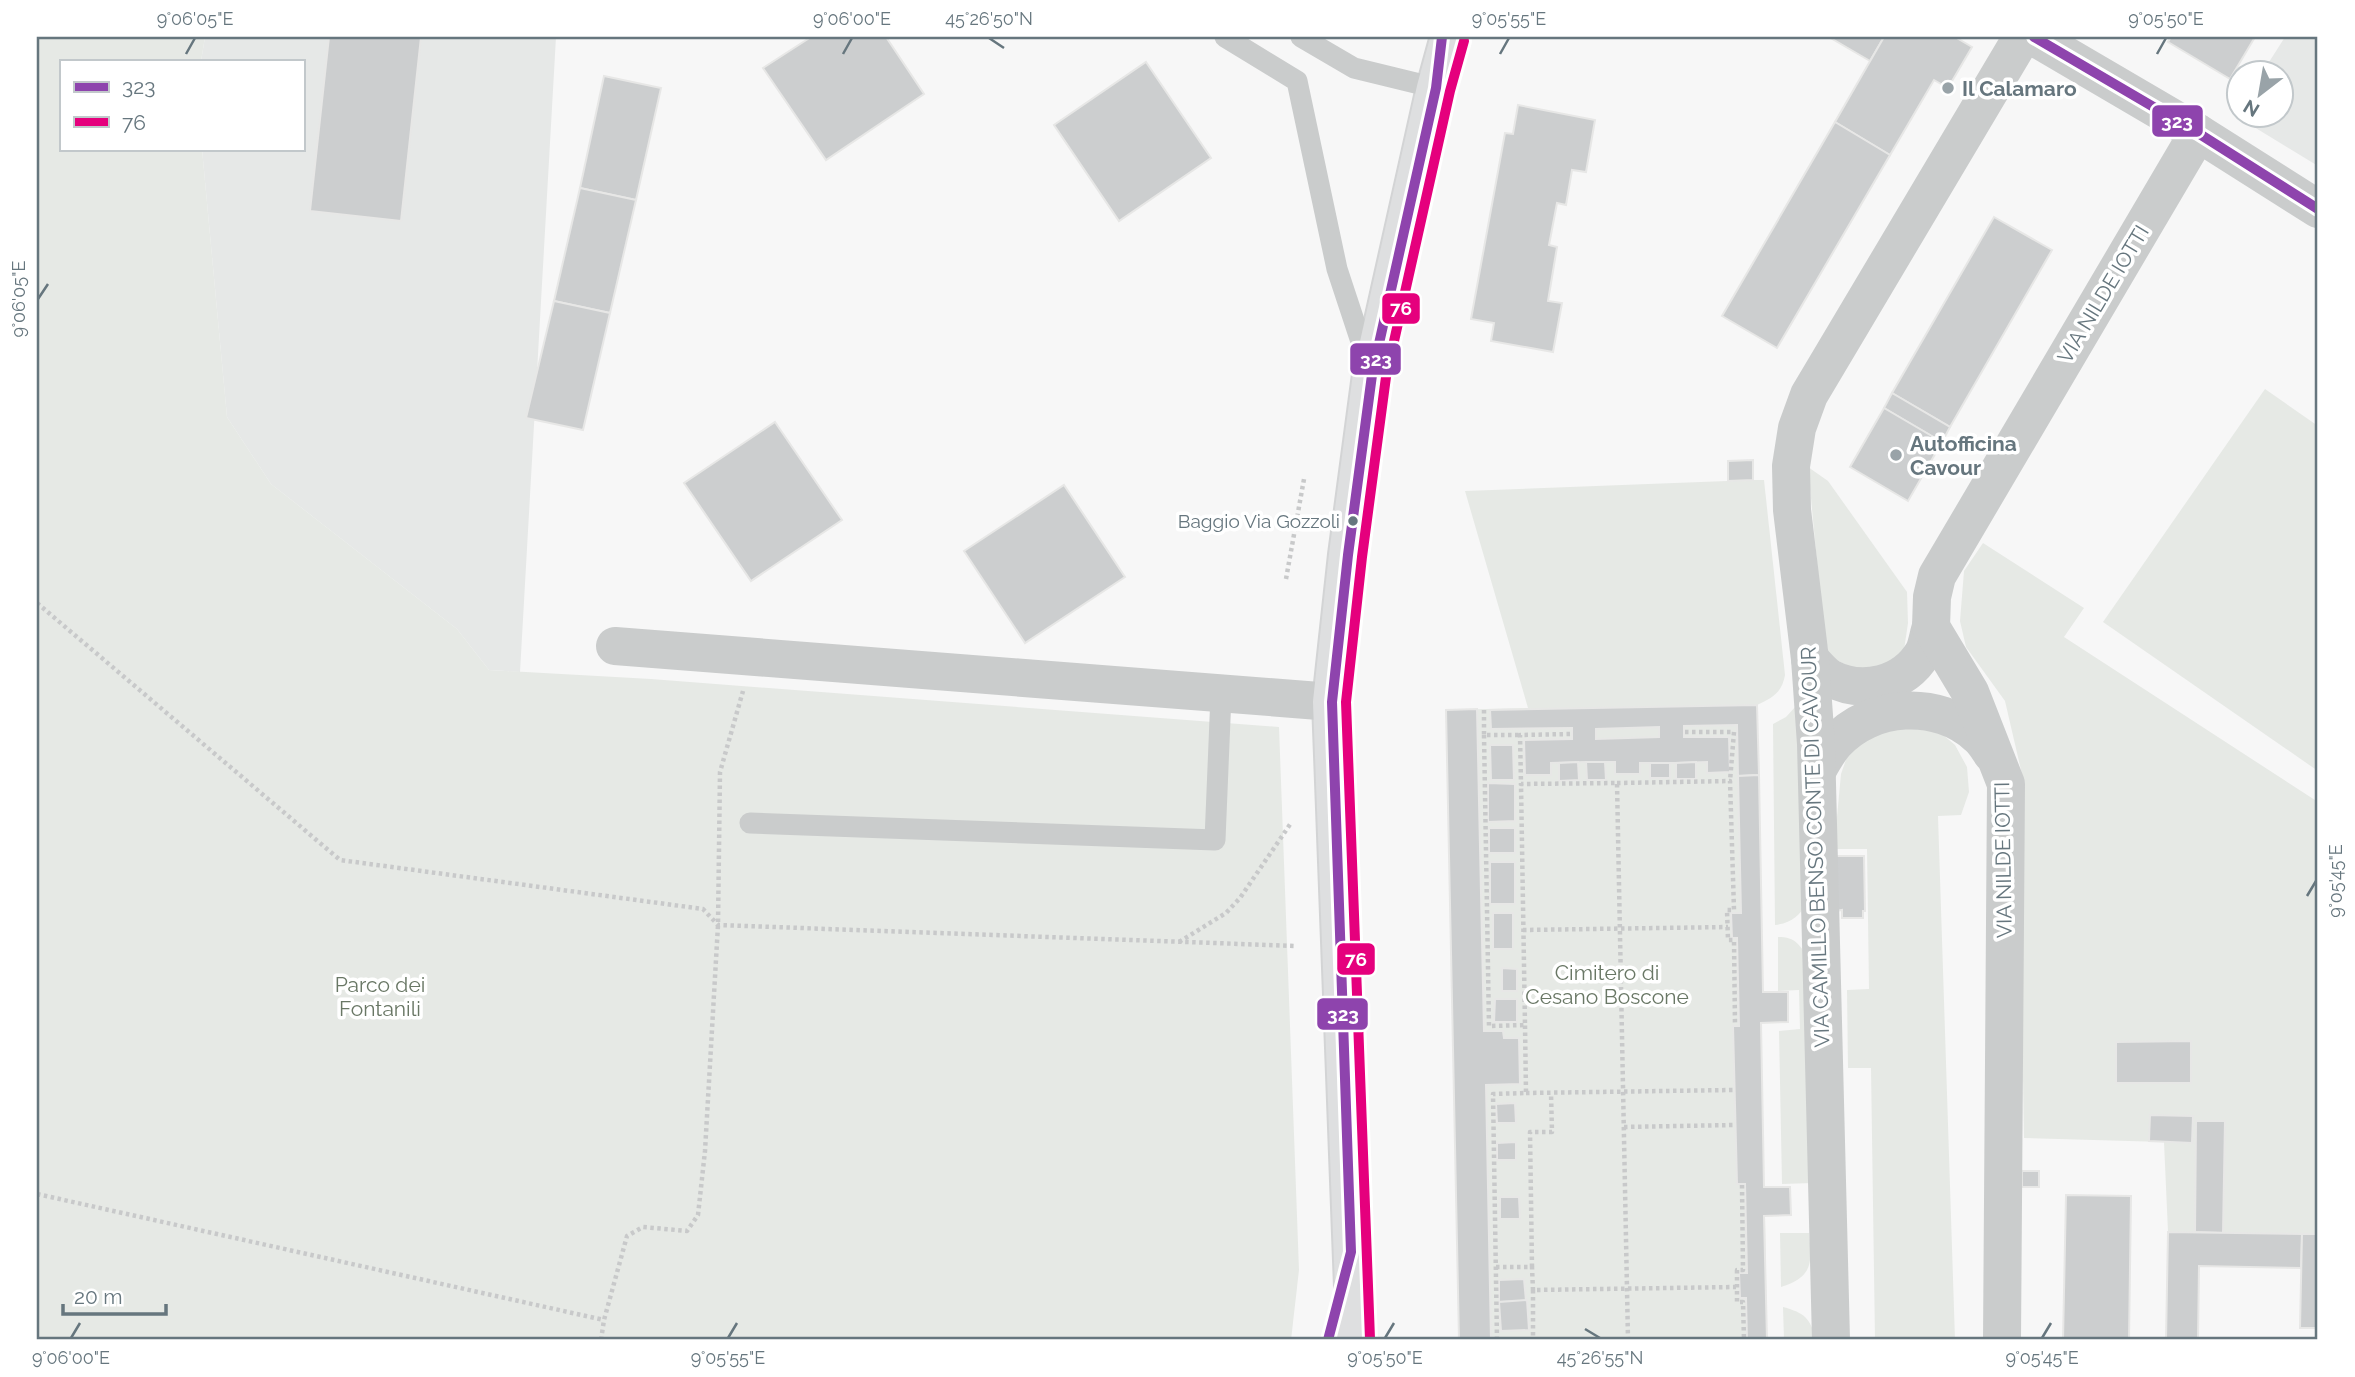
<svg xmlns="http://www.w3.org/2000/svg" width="2355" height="1377" viewBox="0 0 2355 1377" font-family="Raleway,sans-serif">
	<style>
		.built { fill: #e6e8e7 }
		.green { fill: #e6e9e5 }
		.building { fill: #cccecf; stroke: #e7e7e6; stroke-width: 2; fill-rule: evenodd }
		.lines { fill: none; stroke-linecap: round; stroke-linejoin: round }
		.secondary-casing { stroke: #d3d4d5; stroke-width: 42 }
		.path { stroke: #c8c9ca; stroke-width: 4.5; stroke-dasharray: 3.5 3.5; stroke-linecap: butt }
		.lane { stroke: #cacccc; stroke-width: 21 }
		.street { stroke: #cacccc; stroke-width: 38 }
		.secondary { stroke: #dedfe0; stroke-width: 38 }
		.bus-1-casing { stroke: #fff; stroke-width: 16 }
		.bus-2-casing { stroke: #fff; stroke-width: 16 }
		.bus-1 { stroke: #8e44ad; stroke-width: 10 }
		.bus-2 { stroke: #e5007d; stroke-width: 10 }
		.ticks { fill: none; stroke: #66767e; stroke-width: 2.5 }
		.poi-dot { fill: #99a3a8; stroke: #fff; stroke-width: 2.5 }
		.bus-dot { fill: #66767e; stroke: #fff; stroke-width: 2.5 }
		.labels { text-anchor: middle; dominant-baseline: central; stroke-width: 7; stroke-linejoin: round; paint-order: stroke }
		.bus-label { font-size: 19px; fill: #66767e; stroke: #fff; text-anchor: end }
		.poi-label { font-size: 21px; font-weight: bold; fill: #66767e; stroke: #fff; text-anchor: start }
		.street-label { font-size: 21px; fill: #66767e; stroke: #fff }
		.park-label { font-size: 21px; fill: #697765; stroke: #fff }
		.line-badge { stroke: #fff; stroke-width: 2.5 }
		.badge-label { font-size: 19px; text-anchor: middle; font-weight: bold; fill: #fff }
		.neatline { fill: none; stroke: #66767e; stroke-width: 2.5 }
		.ticks-label { font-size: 18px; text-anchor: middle; fill: #66767e }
	</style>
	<rect width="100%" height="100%" fill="#f7f7f7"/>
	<!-- built -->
	<g class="built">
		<path d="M 205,37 L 556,37 L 520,672 L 489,670 L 457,629 L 271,484 L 227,417 L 202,149 L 303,149 L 303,61 L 201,61 Z"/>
		<path d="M 2285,37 L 2318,37 L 2318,166 L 2236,116 L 2239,110 L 2240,116 L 2282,116 L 2282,74 L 2262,73 Z"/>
	</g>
	<!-- green -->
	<g class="green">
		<path d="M 37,37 L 205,37 L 201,61 L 61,61 L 61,149 L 202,149 L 227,417 L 271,484 L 457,629 L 489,670 L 651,679 L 1279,727 L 1299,1270 L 1291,1340 L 37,1340 Z"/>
		<path d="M 2265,389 L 2318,426 L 2318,771 L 2103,622 Z"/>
		<path d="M 1808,467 L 1828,481 L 1907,592 L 1908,623 L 1904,650 L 1897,662 L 1867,676 L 1829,656 L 1823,625 Z"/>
		<path d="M 1753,480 L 1764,480 L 1785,675 C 1782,693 1772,698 1757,705 L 1763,992 L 1788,992 L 1788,1022 L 1761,1023 L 1764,1187 L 1790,1187 L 1791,1215 L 1765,1216 L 1767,1340 L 1459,1340 L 1446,710 L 1528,708 L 1465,491 Z"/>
		<path d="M 1983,543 L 2084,608 L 2064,637 L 2318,802 L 2318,1234 L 2168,1232 L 2164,1142 L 2024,1138 L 2021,961 L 2024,783 L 2005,701 L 1966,647 L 1960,621 L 1964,571 Z"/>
		<path d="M 1796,706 L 1808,902 C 1799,916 1792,923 1775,925 L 1773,724 L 1786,717 Z"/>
		<path d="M 1888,722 L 1936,729 L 1955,745 L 1967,767 L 1969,792 L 1961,815 L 1938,816 L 1955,1340 L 1875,1340 L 1871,1068 L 1848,1068 L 1847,990 L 1869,989 L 1867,849 L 1834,849 L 1841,774 L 1849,751 Z"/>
		<path d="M 1778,937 C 1796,937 1800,945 1809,960 L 1813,1183 L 1782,1184 L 1779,1031 L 1800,1029 L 1799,990 L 1778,991 Z"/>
		<path d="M 1780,1233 L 1809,1233 C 1812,1263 1813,1277 1781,1287 Z"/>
		<path d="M 1783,1307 C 1805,1313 1810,1318 1816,1340 L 1784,1340 Z"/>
	</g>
	<!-- building -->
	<g class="building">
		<path d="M 329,37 L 421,37 L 401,221 L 310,211 Z"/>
		<path d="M 811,37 L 886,37 L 924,94 L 826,160 L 763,68 Z"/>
		<path d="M 1829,37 L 1884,37 L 1870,61 Z"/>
		<path d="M 1884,37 L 1955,37 L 1972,47 L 1948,88 L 1934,80 L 1890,155 L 1835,122 Z"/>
		<path d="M 2171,37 L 2255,37 L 2230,79 L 2168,42 Z"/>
		<path d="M 1146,62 L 1211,158 L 1119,221 L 1054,125 Z"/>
		<path d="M 604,76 L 661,88 L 636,200 L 580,188 Z"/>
		<path d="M 1518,105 L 1595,120 L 1586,172 L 1572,170 L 1566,205 L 1557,203 L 1549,245 L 1557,247 L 1548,301 L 1562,303 L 1553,352 L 1491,341 L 1494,323 L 1471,319 L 1505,133 L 1513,134 Z"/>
		<path d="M 1835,122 L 1890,155 L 1777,348 L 1722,316 Z"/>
		<path d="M 580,188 L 636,200 L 610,313 L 554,301 Z"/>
		<path d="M 1994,217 L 2052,250 L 1950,427 L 1892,393 Z"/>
		<path d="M 554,301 L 610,313 L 583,430 L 526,418 Z"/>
		<path d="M 1892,393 L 1950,427 L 1942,442 L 1884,408 Z"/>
		<path d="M 1884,408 L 1942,442 L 1908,501 L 1850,467 Z"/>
		<path d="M 775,422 L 842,520 L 751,581 L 684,483 Z"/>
		<path d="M 1753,460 L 1753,480 L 1728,481 L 1728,461 Z"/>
		<path d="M 1064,485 L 1125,577 L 1025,643 L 964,551 Z"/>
		<path d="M 1757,705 L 1759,775 L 1738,776 L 1737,725 L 1684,726 L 1684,737 L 1729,737 L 1730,772 L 1707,773 L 1707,762 L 1676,763 L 1640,763 L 1640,774 L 1615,774 L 1615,762 L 1586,762 L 1551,763 L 1551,775 L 1525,775 L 1524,740 L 1572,739 L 1572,728 L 1491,729 L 1490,710 ZM 1659,727 L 1659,737 L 1596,739 L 1596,729 Z"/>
		<path d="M 1477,709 L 1484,1031 L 1503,1031 L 1504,1038 L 1519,1038 L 1520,1084 L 1486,1085 L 1491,1340 L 1459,1340 L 1446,710 Z"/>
		<path d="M 1490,745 L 1513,745 L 1514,780 L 1491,780 Z"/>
		<path d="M 1578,762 L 1579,780 L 1559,781 L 1559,763 Z"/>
		<path d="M 1586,762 L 1605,762 L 1606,780 L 1587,780 Z"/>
		<path d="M 1696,762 L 1696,779 L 1676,779 L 1676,763 Z"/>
		<rect x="1650" y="763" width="20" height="15"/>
		<path d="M 1759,775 L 1763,992 L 1788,992 L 1788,1022 L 1761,1023 L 1764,1187 L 1790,1187 L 1791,1215 L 1764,1216 L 1767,1340 L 1747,1340 L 1746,1298 L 1740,1298 L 1739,1273 L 1747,1273 L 1745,1184 L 1737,1184 L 1733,1026 L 1739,1026 L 1737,938 L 1732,938 L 1731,913 L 1741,913 L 1738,776 Z"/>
		<path d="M 1488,783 L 1515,784 L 1515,821 L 1488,822 Z"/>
		<rect x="1489" y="828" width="26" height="25"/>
		<path d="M 1834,856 L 1864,856 L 1865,911 L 1863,911 L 1863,918 L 1842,918 L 1842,910 L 1835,911 Z"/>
		<rect x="1490" y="862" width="25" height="42"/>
		<rect x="1493" y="913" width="20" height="36"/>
		<path d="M 1502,968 L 1517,969 L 1517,991 L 1502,991 Z"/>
		<path d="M 1495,999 L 1517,999 L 1517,1022 L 1494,1022 Z"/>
		<path d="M 2191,1041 L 2191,1083 L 2116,1083 L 2116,1042 Z"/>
		<path d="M 1515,1103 L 1516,1123 L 1497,1123 L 1496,1104 Z"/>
		<path d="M 2150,1115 L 2193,1116 L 2192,1143 L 2149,1141 Z"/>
		<path d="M 2196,1121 L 2225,1121 L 2223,1233 L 2195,1232 Z"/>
		<path d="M 1516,1142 L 1516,1160 L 1497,1160 L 1497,1143 Z"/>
		<rect x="2022" y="1171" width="17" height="16"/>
		<path d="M 2066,1195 L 2131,1196 L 2129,1340 L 2063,1340 Z"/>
		<path d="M 1500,1197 L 1519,1197 L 1520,1219 L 1500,1219 Z"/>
		<path d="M 2168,1232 L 2302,1234 L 2301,1268 L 2199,1266 L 2198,1340 L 2166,1340 Z"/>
		<path d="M 2302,1234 L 2318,1234 L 2318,1328 L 2300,1328 Z"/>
		<path d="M 1524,1279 L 1526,1301 L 1499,1302 L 1499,1280 Z"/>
		<path d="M 1527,1300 L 1529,1330 L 1501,1331 L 1499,1302 Z"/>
	</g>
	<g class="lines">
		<!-- secondary casing -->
		<g class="secondary-casing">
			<path id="secondary" d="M 1356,1340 L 1332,702 L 1348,555 L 1372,375 L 1436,88 L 1450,37"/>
		</g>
		<!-- path -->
		<g class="path">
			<path d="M 1286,579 L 1304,479"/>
			<path d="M 37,603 L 340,860 L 703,909 L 718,925 L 1296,946"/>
			<path d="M 1484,710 L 1484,735 L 1520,735"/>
			<path d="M 1685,732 L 1734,732 L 1730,781"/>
			<path d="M 1570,734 L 1520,735 L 1521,784 L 1617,783 L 1628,1340"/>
			<path d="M 1484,735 L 1489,1026 L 1525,1025 L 1521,784"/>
			<path d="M 1617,783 L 1730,781 L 1734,910 L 1727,910 L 1728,940 L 1734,940 L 1735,1025"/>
			<path d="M 1523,930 L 1728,927"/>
			<path d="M 1179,942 L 1226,913 L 1240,898 L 1291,823"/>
			<path d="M 1526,1093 L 1733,1090"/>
			<path d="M 1624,1127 L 1733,1125"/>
			<path d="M 1742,1185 L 1743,1270 L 1737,1270 L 1737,1302 L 1743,1302 L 1744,1340"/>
			<path d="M 37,1194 L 604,1320"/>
			<path d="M 1496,1267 L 1532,1267 L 1533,1290 L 1736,1287"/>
			<path d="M 1532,1267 L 1530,1132 L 1552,1132 L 1551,1093"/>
			<path d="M 1533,1290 L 1533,1340"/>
			<path d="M 601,1340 L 604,1320 L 627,1236 L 643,1227 L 687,1231 L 698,1215 L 705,1151 L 718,925 L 720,772 L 743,691"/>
			<path d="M 1497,1340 L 1493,1094 L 1526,1093 L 1525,1025"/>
		</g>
		<!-- lane -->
		<g class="lane">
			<path d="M 1225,37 L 1297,81 L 1337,269 L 1369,366"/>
			<path d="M 1301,37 L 1354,68 L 1436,88"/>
			<path d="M 750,823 L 1215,840 L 1221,695"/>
		</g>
		<!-- street -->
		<g class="street">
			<path d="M 2034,37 L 2198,133 L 2318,209"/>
			<path d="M 615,646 L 1332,702"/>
			<path d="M 1810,659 C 1816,665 1823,674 1830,678 C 1862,695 1904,685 1923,653 C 1927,646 1928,635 1931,627"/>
			<path d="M 1817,771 C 1822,762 1828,751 1835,743 C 1871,703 1938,699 1978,736 C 1984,741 1988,748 1992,754"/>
			<path d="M 1831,1340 L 1816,744 L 1810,659 L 1792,510 L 1791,466 L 1797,428 L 1809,395 L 2022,37"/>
			<path d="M 2002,1340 L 2006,784 L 1970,692 L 1931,627 L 1932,597 L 1937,576 L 2198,133"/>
		</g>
		<!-- secondary -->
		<use href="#secondary" class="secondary"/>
		<!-- bus-1 casing -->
		<g class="bus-1-casing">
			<g id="bus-1">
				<path d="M 2034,37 L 2198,133 L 2318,209"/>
				<path d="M 1328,1340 L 1351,1252 L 1332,702 L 1348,555 L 1372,375 L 1436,88 L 1442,37"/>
			</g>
		</g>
		<!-- bus-2 casing -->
		<g class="bus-2-casing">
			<path id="bus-2" d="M 1370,1339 L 1346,702 L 1362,557 L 1386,377 L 1450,91 L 1464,41"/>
		</g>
		<!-- bus-1 -->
		<use href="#bus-1" class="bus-1"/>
		<!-- bus-2 -->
		<use href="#bus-2" class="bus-2"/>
	</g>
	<!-- ticks -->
	<path class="ticks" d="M 989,38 L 1004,48M 186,54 L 195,38M 843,54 L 852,38M 1500,54 L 1509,38M 2157,54 L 2166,38M 38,299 L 48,284M 2307,896 L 2316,881M 1585,1329 L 1600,1338M 71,1338 L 80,1323M 728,1338 L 737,1323M 1385,1338 L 1394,1323M 2042,1338 L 2051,1323"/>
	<!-- markers -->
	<g class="poi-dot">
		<circle cx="1948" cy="88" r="7"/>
		<circle cx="1896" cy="455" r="7"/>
	</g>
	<circle class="bus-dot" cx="1353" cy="521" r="6"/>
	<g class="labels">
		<!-- bus labels -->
		<g class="bus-label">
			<text x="1340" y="521">Baggio Via Gozzoli</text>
		</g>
		<!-- poi labels -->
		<g class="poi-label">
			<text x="1962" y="88">Il Calamaro</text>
			<text x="1910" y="443">Autofficina<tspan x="1910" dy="24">Cavour</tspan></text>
		</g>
		<!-- street labels -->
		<g class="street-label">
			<text transform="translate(2103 294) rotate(-59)">VIA NILDE IOTTI</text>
			<text transform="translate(1815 847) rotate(-92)">VIA CAMILLO BENSO CONTE DI CAVOUR</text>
			<text transform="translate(2003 860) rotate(-91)">VIA NILDE IOTTI</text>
		</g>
		<!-- park labels -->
		<g class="park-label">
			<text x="1607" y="972">Cimitero di<tspan x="1607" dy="24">Cesano Boscone</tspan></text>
			<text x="380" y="984">Parco dei<tspan x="380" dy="24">Fontanili</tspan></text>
		</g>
	</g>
	<g class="line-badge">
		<rect x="2151" y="104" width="53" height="34" rx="7" fill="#8e44ad"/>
		<rect x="1381" y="292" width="40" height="33" rx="7" fill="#e5007d"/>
		<rect x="1349" y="342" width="53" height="34" rx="7" fill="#8e44ad"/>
		<rect x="1336" y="942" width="40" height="34" rx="7" fill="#e5007d"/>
		<rect x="1316" y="997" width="53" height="34" rx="7" fill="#8e44ad"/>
	</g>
	<g class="badge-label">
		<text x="2177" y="128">323</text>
		<text x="1401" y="315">76</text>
		<text x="1376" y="366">323</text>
		<text x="1356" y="966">76</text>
		<text x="1343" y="1021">323</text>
	</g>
	<!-- border -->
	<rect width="2355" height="1377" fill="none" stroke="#ffffff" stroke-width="77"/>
	<!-- legend -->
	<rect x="60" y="60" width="245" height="91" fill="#ffffff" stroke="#c2c8cb" stroke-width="2"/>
	<rect x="74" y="82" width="35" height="10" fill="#8e44ad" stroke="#c2c8cb" stroke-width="2"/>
	<text x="122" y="94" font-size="21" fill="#66767e">323</text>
	<rect x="74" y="117" width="35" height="10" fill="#e5007d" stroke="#c2c8cb" stroke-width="2"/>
	<text x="122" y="130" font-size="21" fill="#66767e">76</text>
	<!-- north arrow -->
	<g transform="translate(2260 94) rotate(211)"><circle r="33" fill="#ffffff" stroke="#c2c8cb" stroke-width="2"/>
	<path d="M0-5L12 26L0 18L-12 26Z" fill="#99a3a8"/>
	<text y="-10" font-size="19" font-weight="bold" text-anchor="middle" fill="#66767e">N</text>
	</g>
	<!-- scale -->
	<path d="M63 1304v10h103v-10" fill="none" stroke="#66767e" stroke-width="3.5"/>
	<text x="74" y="1304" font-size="21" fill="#66767e" stroke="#ffffff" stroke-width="5" paint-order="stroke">20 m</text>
	<rect x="38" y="38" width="2278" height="1300" class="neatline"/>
	<g class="ticks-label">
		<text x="195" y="25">9°06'05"E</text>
		<text x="852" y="25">9°06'00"E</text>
		<text x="989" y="25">45°26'50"N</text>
		<text x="1509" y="25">9°05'55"E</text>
		<text x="2166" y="25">9°05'50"E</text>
		<text transform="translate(19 299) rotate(-90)" y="6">9°06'05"E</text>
		<text transform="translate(2336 881) rotate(-90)" y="6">9°05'45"E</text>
		<text x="71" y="1364">9°06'00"E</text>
		<text x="728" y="1364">9°05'55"E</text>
		<text x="1385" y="1364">9°05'50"E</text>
		<text x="1600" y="1364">45°26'55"N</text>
		<text x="2042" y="1364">9°05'45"E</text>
	</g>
</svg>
